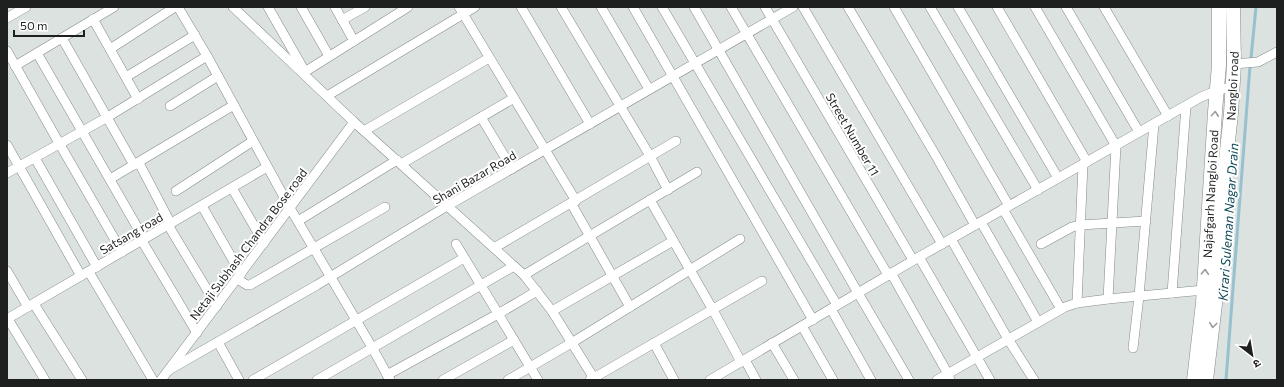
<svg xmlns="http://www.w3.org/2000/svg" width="1284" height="387" viewBox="0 0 1284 387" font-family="Commissioner,'Noto Sans Devanagari',sans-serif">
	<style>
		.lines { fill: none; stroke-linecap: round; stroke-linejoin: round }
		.stream { stroke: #97c1ce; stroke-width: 3 }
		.street-casing { stroke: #858b88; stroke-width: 10 }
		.primary-casing { stroke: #858b88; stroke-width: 15 }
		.street { stroke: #fff; stroke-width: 9 }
		.primary { stroke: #fff; stroke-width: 14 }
		.oneway { stroke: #9a9b9a }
		.labels { text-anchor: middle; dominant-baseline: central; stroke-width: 4; stroke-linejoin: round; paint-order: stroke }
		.street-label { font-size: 12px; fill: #1e201f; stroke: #fff }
		.water-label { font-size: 13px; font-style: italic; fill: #0f4a59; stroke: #fff }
	</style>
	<rect width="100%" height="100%" fill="#dbe2df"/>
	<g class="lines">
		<!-- stream -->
		<g class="stream">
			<path d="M 1251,58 L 1256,7"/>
			<path d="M 1226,380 L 1250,66"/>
		</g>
		<!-- street casing -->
		<g class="street-casing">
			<g id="street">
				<path d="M 178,7 L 207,56 L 290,208 L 373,349 L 390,380"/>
				<path d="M 233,7 L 354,122 L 524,275 L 552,311 L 595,380"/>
				<path d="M 268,7 L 304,70"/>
				<path d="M 301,7 L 329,56"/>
				<path d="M 335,7 L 354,41"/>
				<path d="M 459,7 L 576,201"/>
				<path d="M 521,7 L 590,124"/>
				<path d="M 561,7 L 650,156 L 668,190"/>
				<path d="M 601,7 L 649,89"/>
				<path d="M 633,7 L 813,320"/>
				<path d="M 662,7 L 837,305"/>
				<path d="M 694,7 L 858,293 L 909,380"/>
				<path d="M 731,7 L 888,275"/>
				<path d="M 765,7 L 913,260"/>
				<path d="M 803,7 L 942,244"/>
				<path d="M 848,7 L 936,156 L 975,225"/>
				<path d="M 894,7 L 1009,206"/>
				<path d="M 930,7 L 1038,190"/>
				<path d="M 958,7 L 1058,178"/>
				<path d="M 997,7 L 1087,162"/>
				<path d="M 1035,7 L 1116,146 L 1108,299"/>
				<path d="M 1066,7 L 1139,132"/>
				<path d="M 1104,7 L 1168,116"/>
				<path d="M 7,18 L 26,7"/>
				<path d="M 93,19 L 138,99"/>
				<path d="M 342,20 L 365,7"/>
				<path d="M 62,38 L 134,165"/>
				<path d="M 110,49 L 175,7"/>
				<path d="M 7,51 L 59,143 L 122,252"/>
				<path d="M 37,53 L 144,239"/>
				<path d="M 1234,64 L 1258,62 L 1277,52"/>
				<path d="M 15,66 L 114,7"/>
				<path d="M 303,73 L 408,7"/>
				<path d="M 126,77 L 195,35"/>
				<path d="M 327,96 L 475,7"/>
				<path d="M 170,106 L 218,76"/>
				<path d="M 481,117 L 512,169"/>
				<path d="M 364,131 L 489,58"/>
				<path d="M 7,145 L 81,276"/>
				<path d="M 35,158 L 97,267"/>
				<path d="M 139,163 L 171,224"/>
				<path d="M 401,164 L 514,98"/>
				<path d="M 7,173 L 106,118 L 207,56"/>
				<path d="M 110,179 L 234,105"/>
				<path d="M 232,188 L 264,243"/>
				<path d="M 176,191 L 253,141"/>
				<path d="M 650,200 L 713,310 L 741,362"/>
				<path d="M 571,203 L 630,307"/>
				<path d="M 202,206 L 241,274"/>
				<path d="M 1003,209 L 1061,309"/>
				<path d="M 298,221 L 397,160"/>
				<path d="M 981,222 L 1038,322"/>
				<path d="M 168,225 L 217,306"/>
				<path d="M 951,239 L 1008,339 L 1034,380"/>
				<path d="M 142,241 L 197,333"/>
				<path d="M 456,244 L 538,380"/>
				<path d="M 1041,244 L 1072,227 L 1080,225 L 1146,221"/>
				<path d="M 494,248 L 676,141"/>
				<path d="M 919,257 L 990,380"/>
				<path d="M 7,271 L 28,307"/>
				<path d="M 89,272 L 153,380"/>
				<path d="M 891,273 L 948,374 L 950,380"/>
				<path d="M 524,275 L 697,172"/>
				<path d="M 237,279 L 247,285 L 250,285 L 385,207"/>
				<path d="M 1172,293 L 1186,106"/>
				<path d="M 1077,303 L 1083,164"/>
				<path d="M 34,304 L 82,380"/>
				<path d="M 831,309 L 871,380"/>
				<path d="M 552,311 L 673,241"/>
				<path d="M 7,319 L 267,167"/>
				<path d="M 8,319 L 45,380"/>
				<path d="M 802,326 L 833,380"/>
				<path d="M 218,342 L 239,380"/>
				<path d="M 654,343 L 674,380"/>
				<path d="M 772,343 L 794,380"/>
				<path d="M 1133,348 L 1139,296 L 1154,124"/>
				<path d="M 745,360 L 756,380"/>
				<path d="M 169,370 L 317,285 L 447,206 L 793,7"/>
				<path d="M 387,375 L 498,314 L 537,291"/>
				<path d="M 161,380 L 354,122"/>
				<path d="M 253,380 L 464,258"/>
				<path d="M 317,380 L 514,266"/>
				<path d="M 443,380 L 514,340"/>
				<path d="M 508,380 L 573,342 L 740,239"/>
				<path d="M 590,380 L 762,281"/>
				<path d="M 710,380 L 919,257 L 1201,97 L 1218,90 L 1232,87"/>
				<path d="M 937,380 L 1065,307 L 1077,303 L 1108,299 L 1204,290"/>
			</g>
		</g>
		<!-- primary casing -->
		<g class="primary-casing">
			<g id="primary">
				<path d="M 1194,380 L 1203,303 L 1215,112 L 1219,65 L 1219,7"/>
				<path d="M 1206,380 L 1215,304 L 1222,198 L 1231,113 L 1234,64 L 1233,7"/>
			</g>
		</g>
		<!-- street -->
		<use href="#street" class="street"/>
		<!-- primary -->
		<use href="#primary" class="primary"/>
	</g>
	<!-- one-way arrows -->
	<defs><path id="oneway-chevron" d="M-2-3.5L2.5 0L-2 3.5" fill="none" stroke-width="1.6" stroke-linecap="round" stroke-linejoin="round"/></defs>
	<g class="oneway">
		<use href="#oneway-chevron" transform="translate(1215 114) rotate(-85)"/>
		<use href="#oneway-chevron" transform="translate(1205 272) rotate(-87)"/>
		<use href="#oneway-chevron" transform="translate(1213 325) rotate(97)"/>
	</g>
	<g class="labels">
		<!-- street labels -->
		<g class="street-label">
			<text transform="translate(1232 86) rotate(-87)">Nangloi road</text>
			<text transform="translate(853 134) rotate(60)">Street Number 11</text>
			<text transform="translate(474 177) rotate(-30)">Shani Bazar Road</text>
			<text transform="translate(1210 194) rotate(-87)">Najafgarh Nangloi Road</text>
			<text transform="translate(131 233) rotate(-30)">Satsang road</text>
			<text transform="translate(248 244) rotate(-53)">Netaji Subhash Chandra Bose road</text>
		</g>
		<!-- water labels -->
		<g class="water-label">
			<text transform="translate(1228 222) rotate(-86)">Kirari Suleman Nagar Drain</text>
		</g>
	</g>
	<!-- border -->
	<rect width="1284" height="387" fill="none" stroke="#1e201f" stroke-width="16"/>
	<!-- north arrow -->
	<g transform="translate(1252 355) rotate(149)" stroke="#ffffff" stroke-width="3" paint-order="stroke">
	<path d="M0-3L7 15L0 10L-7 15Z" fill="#1e201f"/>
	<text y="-6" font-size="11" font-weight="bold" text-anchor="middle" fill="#1e201f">उ</text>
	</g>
	<!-- scale -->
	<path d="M14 30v6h70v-6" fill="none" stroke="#1e201f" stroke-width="2"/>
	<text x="20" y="30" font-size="12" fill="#1e201f" stroke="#ffffff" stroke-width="3" paint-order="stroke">50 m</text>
</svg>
